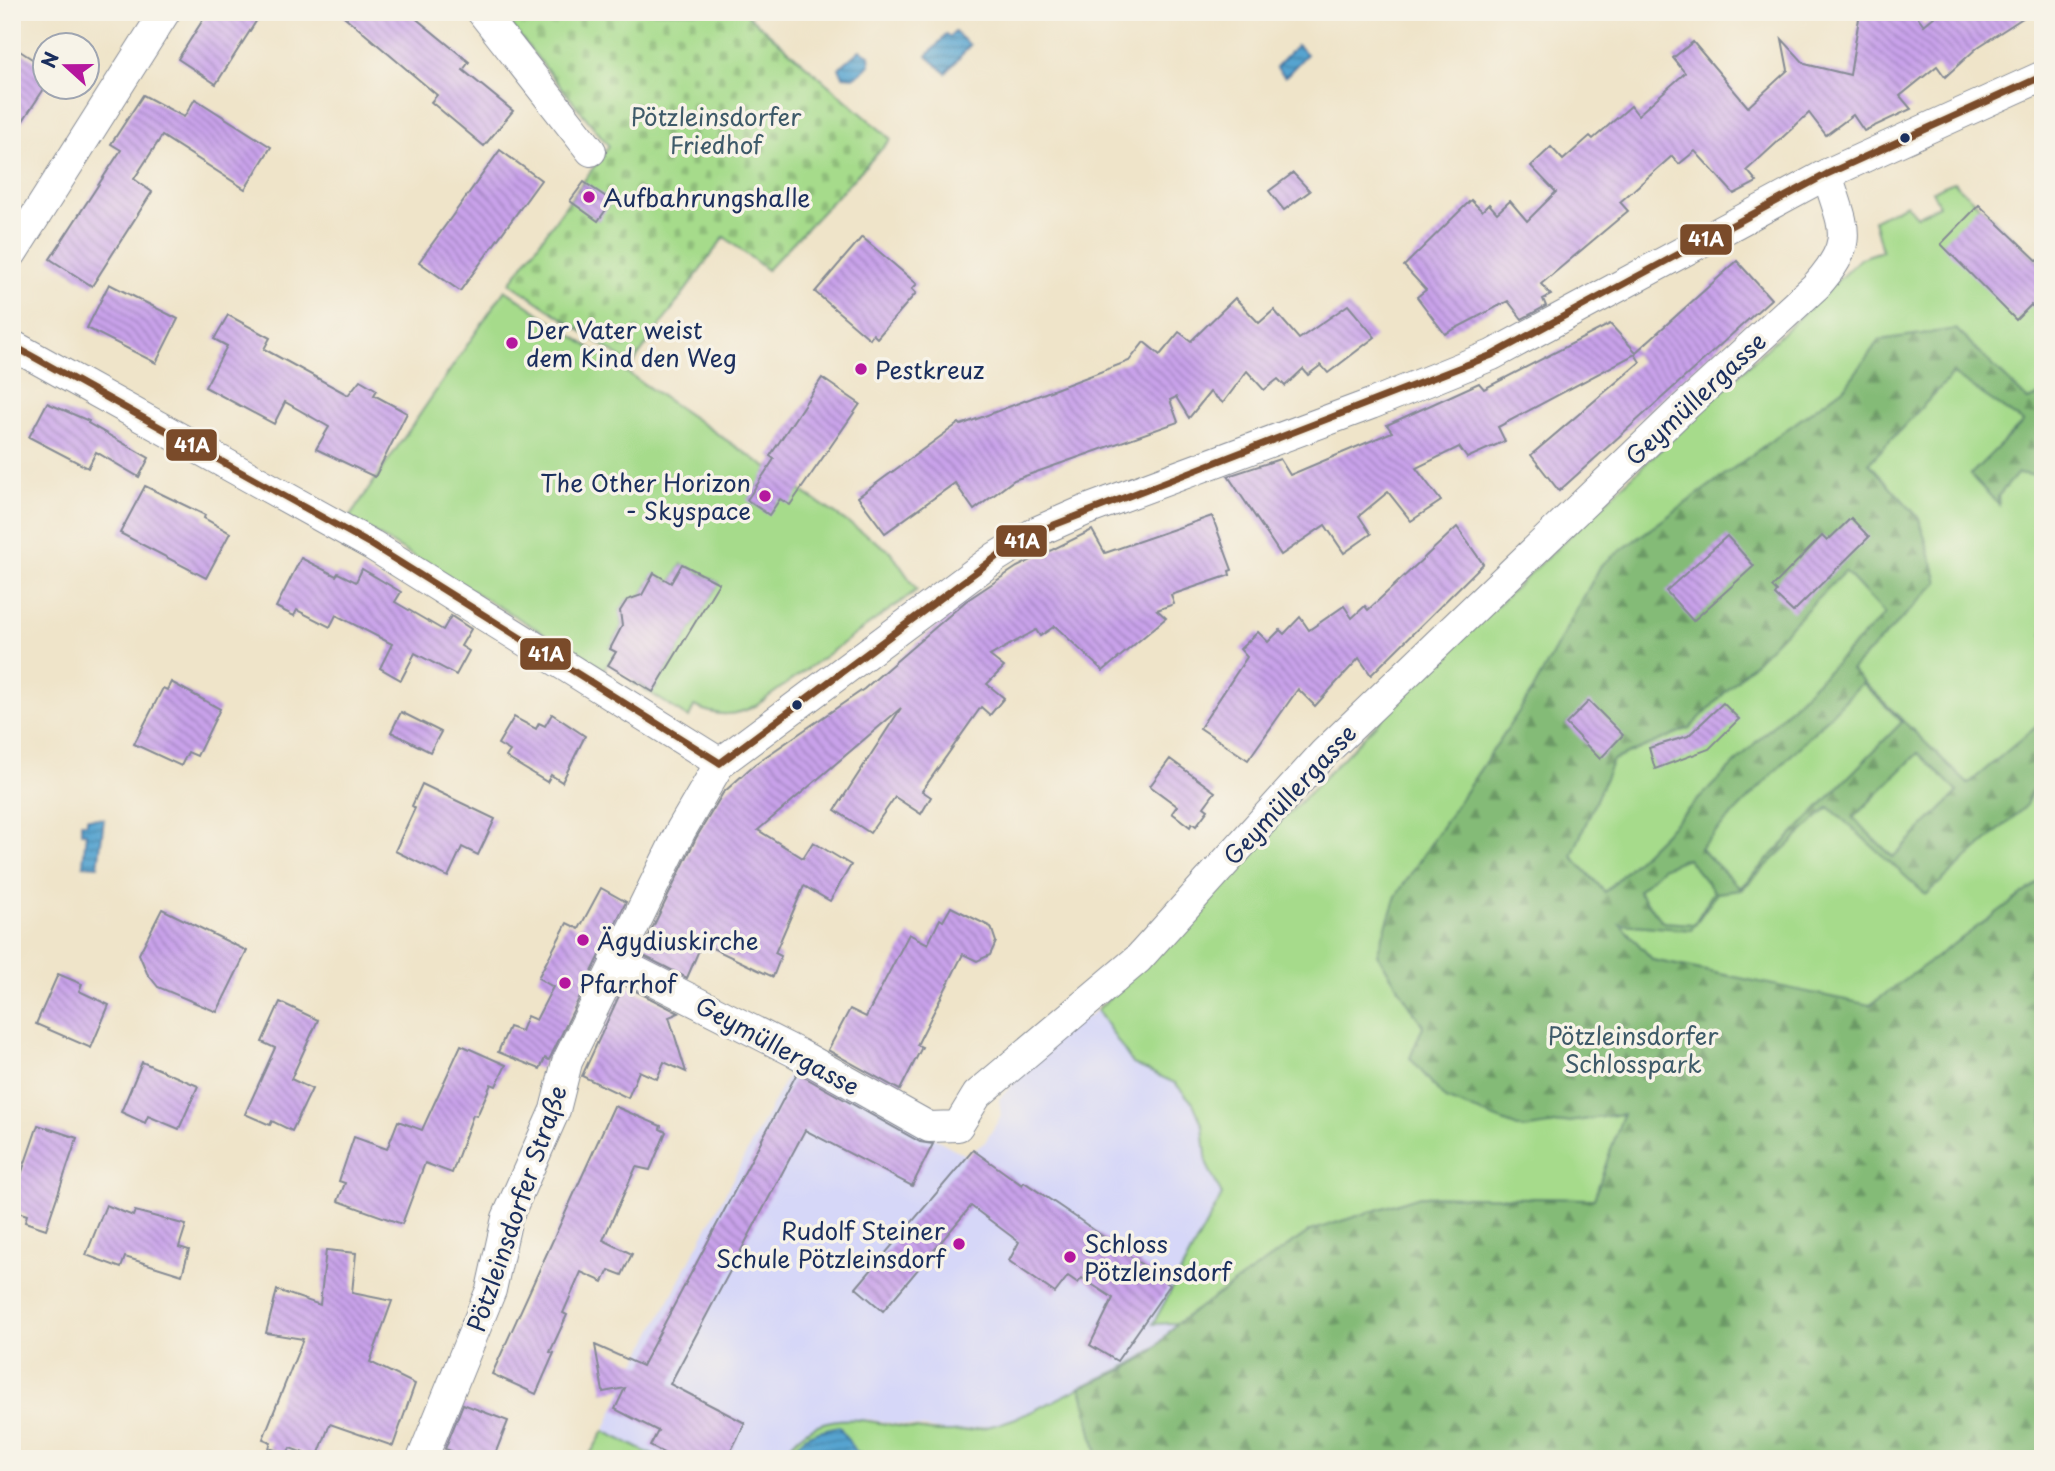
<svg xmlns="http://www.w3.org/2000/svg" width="2055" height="1471" viewBox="0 0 2055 1471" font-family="'Playpen Sans',sans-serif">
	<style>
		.built { fill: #d6d7f8 }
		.green { fill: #a6db8b; stroke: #608574; stroke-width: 2 }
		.forest { fill: url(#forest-firs); stroke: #50756a; stroke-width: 2; fill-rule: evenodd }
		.cemetery { fill: url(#cemetery-stones); stroke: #608574; stroke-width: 2 }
		.water { fill: url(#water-rules); stroke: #386a97; stroke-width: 2 }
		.building { fill: url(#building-back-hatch) }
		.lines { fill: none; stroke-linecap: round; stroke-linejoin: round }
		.minor-casing { stroke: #858a94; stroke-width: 32 }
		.minor { stroke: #fff; stroke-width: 30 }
		.bus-1-casing { stroke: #f7f3e8; stroke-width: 12 }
		.bus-1 { stroke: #7a4b2a; stroke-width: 7 }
		.bus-dot { fill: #1b2f5e; stroke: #f7f3e8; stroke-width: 2.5 }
		.poi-dot { fill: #b5179e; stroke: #f7f3e8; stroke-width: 2.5 }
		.labels { text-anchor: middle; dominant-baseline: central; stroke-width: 7; stroke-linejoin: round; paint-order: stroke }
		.park-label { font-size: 24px; fill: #3e5a69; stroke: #f7f3e8 }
		.poi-label { font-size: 24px; fill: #1b2f5e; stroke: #f7f3e8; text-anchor: start }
		.street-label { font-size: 24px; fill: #1b2f5e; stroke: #f7f3e8 }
		.line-badge { stroke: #f7f3e8; stroke-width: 2.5 }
		.badge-label { font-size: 19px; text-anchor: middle; font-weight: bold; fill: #fff }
	</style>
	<defs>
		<pattern id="forest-firs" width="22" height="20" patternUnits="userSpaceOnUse" patternTransform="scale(1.75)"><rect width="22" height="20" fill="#84bb77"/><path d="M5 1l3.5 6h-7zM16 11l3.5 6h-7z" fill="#6b9865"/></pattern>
		<pattern id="cemetery-stones" width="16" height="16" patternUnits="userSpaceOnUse" patternTransform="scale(1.75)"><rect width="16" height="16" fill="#a6db8b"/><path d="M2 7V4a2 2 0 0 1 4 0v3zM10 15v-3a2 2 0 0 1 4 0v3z" fill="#8ebc7a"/></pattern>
		<pattern id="water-rules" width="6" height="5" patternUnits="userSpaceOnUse" patternTransform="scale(1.75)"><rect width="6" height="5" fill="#56a4d0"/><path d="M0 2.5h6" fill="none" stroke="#4686ac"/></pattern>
		<pattern id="building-back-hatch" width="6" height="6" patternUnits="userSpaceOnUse" patternTransform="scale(1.75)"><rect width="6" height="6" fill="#c9a2ea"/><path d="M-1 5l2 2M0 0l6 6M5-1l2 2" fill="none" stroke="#a284c1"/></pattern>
	</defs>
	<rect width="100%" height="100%" fill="#f7f3e8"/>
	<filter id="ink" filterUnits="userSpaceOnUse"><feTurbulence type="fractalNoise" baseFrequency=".0143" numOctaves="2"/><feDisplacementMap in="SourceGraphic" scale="14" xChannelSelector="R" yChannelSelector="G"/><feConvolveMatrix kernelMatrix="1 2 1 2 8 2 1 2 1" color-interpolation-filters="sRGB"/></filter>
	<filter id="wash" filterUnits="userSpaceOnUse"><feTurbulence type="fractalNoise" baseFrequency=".00686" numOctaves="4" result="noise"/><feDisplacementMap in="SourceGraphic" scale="28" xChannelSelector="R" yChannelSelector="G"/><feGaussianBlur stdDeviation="1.57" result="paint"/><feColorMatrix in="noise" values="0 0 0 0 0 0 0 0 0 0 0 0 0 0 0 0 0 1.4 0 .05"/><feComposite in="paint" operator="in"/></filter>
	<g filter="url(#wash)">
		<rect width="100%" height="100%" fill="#efe4c9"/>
		<!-- built -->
		<path class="built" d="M 1097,1010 L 1187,1086 L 1236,1163 L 1177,1323 L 1151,1353 L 1040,1410 L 1004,1423 L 951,1432 L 866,1419 L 789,1444 L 781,1459 L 660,1459 L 604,1431 L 628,1378 L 795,1061 L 967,1156 L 985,1142 L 1001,1116 L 999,1099 L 1054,1040 Z"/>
		<!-- green -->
		<g class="green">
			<path d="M 1954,182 L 2043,266 L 2043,1459 L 781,1459 C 821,1389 891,1434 951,1432 C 999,1431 1040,1408 1081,1387 C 1116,1370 1156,1359 1176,1323 L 1153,1324 L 1222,1195 L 1207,1165 L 1203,1126 L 1193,1103 L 1175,1083 L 1133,1064 L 1097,1010 L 1429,670 L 1861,258 L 1882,251 L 1874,220 L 1906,204 L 1916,216 L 1939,205 L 1932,191 Z"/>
			<path d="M 505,290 L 890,551 L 917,590 L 757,705 C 734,717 718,717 694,706 L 689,718 L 638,685 L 633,685 L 635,681 L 652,691 L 656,688 L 657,677 L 662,677 L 719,583 L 682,564 L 671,583 L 654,574 L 642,595 L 627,600 L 620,611 L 622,626 L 610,648 L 616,652 L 604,669 L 349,518 Z"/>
			<path d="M 604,1431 L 660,1459 L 587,1459 Z"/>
		</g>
		<!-- forest -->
		<path class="forest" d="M 1956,329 L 2028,400 L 2043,394 L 2043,477 L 2018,473 L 1998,496 L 1999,505 L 1970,475 L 2023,422 L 1953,374 L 1869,463 L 1919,518 L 1938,582 L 1851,670 L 1968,784 L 2043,721 L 2043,768 L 2025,807 L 1926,895 L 1829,807 L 1741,890 L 1717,893 L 1691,930 L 1620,924 L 1653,960 L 1870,1005 L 2043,879 L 2043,1459 L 1098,1459 L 1081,1387 L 1125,1369 L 1151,1353 L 1177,1323 L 1310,1231 L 1420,1196 L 1594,1199 L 1623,1114 L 1523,1129 L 1445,1099 L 1410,1058 L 1423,1026 L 1377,954 L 1396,896 L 1533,690 L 1601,565 L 1846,386 L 1879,340 ZM 1845,571 L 1885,614 L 1605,892 L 1572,856 L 1613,760 L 1690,728 ZM 1862,683 L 1902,722 L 1740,888 L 1700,848 ZM 1918,753 L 1958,792 L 1893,857 L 1853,818 ZM 1687,858 L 1714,891 L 1694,924 L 1663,922 L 1638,891 L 1662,868 Z"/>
		<!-- cemetery -->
		<path class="cemetery" d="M 511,12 L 744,12 L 891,139 L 767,270 L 724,237 L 632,365 L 510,283 L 609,146 L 509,23 Z"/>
		<!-- water -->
		<g class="water">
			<path d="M 955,32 L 970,45 L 946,73 L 927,56 L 946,35 L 950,37 Z"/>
			<path d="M 1297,45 L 1307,54 L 1285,77 L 1276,67 Z"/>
			<path d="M 860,50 L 869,55 L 870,65 L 855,77 L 843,76 L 839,68 Z"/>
			<path d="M 87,818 L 104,819 L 98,866 L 83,865 L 86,833 L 81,832 L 81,823 L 87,823 Z"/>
			<path d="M 839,1426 L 855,1451 L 868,1459 L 792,1459 C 797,1433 816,1432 839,1426 Z"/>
		</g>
		<g id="blocks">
			<!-- building -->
			<g class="building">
				<path d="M 208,12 L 262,12 L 216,84 L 178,59 Z"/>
				<path d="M 339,12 L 408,12 L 469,62 L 463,70 L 513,111 L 484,146 L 431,102 L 437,95 Z"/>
				<path d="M 1860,12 L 1914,12 L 1924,25 L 1940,12 L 2032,12 L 1978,47 L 1945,77 L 1937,66 L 1900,96 L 1911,109 L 1864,131 L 1853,115 L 1826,135 L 1809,113 L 1747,170 L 1757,182 L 1734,194 L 1695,151 L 1679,164 L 1672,156 L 1620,202 L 1628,211 L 1541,284 L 1551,295 L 1543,299 L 1546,306 L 1522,319 L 1508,301 L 1445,334 L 1417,297 L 1426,290 L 1404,266 L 1471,200 L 1482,211 L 1489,204 L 1497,213 L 1510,201 L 1527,221 L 1556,192 L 1531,166 L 1551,147 L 1563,160 L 1590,136 L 1593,139 L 1631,106 L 1638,115 L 1685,73 L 1673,58 L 1693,42 L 1748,107 L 1788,70 L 1782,39 L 1805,64 L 1850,75 Z"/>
				<path d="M 12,46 L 46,68 L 46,86 L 12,137 Z"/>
				<path d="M 143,95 L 184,117 L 195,99 L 271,147 L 245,189 L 162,136 L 134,179 L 152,192 L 92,286 L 50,259 L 121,150 L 111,144 Z"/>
				<path d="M 500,150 L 541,180 L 460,291 L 419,262 Z"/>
				<path d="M 1293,173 L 1310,191 L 1284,210 L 1269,191 Z"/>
				<path d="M 584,182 L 612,201 L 598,221 L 570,201 Z"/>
				<path d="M 1979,205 L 2043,266 L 2043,316 L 2031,305 L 2016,320 L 1941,244 Z"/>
				<path d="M 862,237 L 917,284 L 912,289 L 916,293 L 877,338 L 873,334 L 870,339 L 815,292 Z"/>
				<path d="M 1737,261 L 1771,299 L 1559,491 L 1531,455 L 1640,362 L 1635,354 L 1498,427 L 1505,441 L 1467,458 L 1459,447 L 1416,468 L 1441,501 L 1411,521 L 1388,492 L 1359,516 L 1371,534 L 1344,553 L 1325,525 L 1281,555 L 1228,476 L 1280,459 L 1290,475 L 1392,432 L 1387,425 L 1479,383 L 1484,389 L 1610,324 L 1636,352 Z"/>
				<path d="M 109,284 L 178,319 L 156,363 L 87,328 Z"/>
				<path d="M 1235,298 L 1259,323 L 1274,310 L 1299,339 L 1348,305 L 1375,337 L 1328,373 L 1321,365 L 1308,375 L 1303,369 L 1285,386 L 1278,379 L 1264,390 L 1247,371 L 1223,403 L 1210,392 L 1189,418 L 1176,397 L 1170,400 L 1178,422 L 1014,480 L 974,510 L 955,483 L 885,533 L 858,497 L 959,423 L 961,425 L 1129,361 L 1144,342 L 1160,355 L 1179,332 L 1191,341 Z"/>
				<path d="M 228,315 L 270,338 L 264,349 L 348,395 L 360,380 L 377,390 L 374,395 L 407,413 L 375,477 L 316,449 L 329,427 L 285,402 L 274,424 L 205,387 L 227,346 L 214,339 Z"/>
				<path d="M 822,378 L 860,404 L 790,505 L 780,499 L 769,515 L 747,500 L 774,459 L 770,456 Z"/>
				<path d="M 47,403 L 89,421 L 88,423 L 149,458 L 139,477 L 96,452 L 88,468 L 29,437 Z"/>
				<path d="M 145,486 L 205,515 L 204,518 L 230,533 L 206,578 L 120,533 Z"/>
				<path d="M 1212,516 L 1232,570 L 1229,571 L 1230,575 L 1171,595 L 1174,604 L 1157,610 L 1166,618 L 1103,671 L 1055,626 L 1040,636 L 1036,630 L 990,656 L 1004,667 L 987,684 L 1004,698 L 990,715 L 981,707 L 922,791 L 931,797 L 921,814 L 895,797 L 870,833 L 835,810 L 901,708 L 758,830 L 803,858 L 813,842 L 851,865 L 830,901 L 804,886 L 775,953 L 781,956 L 773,977 L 702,943 L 687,978 L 640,954 L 696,838 L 723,793 L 755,764 L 864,689 L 966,601 L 1017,567 L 1092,530 L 1105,553 Z"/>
				<path d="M 1851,518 L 1869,537 L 1793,612 L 1775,595 L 1777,592 L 1772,587 L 1822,536 L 1827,541 Z"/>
				<path d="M 1457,527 L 1483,564 L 1371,675 L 1359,658 L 1315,706 L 1298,689 L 1248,760 L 1200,728 L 1247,657 L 1240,649 L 1258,632 L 1268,642 L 1280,630 L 1284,634 L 1300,617 L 1309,630 L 1344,606 L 1352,618 L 1365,606 L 1368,610 Z"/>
				<path d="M 1727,536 L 1754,566 L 1693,621 L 1666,591 Z"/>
				<path d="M 301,558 L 336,576 L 338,573 L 356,582 L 362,569 L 401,592 L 395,602 L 443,630 L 451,616 L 471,629 L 461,646 L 469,651 L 456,675 L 415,653 L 401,680 L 380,668 L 392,644 L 336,615 L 330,627 L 297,610 L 294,616 L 276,607 Z"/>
				<path d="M 682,564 L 719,583 L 653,692 L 608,665 L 616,652 L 610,649 L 622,626 L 620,611 L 627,600 L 642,595 L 654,573 L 671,583 Z"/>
				<path d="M 171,682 L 220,709 L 197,756 L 188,752 L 181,766 L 134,744 L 163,688 L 167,690 Z"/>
				<path d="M 1589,701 L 1623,735 L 1600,759 L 1566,724 Z"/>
				<path d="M 1723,703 L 1739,719 L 1709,749 L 1655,769 L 1649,748 L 1688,736 Z"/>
				<path d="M 401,712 L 441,732 L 430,752 L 391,732 Z"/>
				<path d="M 552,714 L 585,736 L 562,782 L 551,775 L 547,782 L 512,761 L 506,757 L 510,751 L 498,744 L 514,717 L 536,729 L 539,723 L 545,726 Z"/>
				<path d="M 1170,759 L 1215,792 L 1204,807 L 1208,810 L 1196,826 L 1192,823 L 1190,827 L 1172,813 L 1177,806 L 1150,786 Z"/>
				<path d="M 422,784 L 495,819 L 478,855 L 462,847 L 448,877 L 395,851 L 415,808 L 412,806 Z"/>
				<path d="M 601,888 L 626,902 L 549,1060 L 545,1058 L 540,1069 L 498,1052 L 509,1027 L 521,1031 L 527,1016 L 536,1020 L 553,987 L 538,978 L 567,923 L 579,929 Z"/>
				<path d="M 951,907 L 991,927 L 996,942 L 990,955 L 977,961 L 963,954 L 917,1045 L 922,1047 L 900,1090 L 828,1050 L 850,1009 L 866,1017 L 909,934 L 928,944 L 940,919 L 943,921 Z"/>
				<path d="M 162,909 L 247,951 L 217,1012 L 158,987 L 147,973 L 139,954 Z"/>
				<path d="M 58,974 L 82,984 L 79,991 L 109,1005 L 91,1048 L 36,1024 Z"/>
				<path d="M 624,985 L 679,1013 L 669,1017 L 686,1072 L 664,1062 L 657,1079 L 639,1071 L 628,1098 L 582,1076 Z"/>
				<path d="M 280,1002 L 318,1020 L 291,1079 L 312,1089 L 292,1131 L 272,1121 L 270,1125 L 245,1114 L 275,1048 L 262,1042 Z"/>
				<path d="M 461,1045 L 506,1065 L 496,1086 L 491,1084 L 477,1116 L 473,1115 L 452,1173 L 425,1163 L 402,1224 L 338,1201 L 345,1183 L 339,1181 L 354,1137 L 387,1149 L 398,1121 L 422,1130 Z"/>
				<path d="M 142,1062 L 198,1086 L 179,1129 L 148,1116 L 145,1123 L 121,1112 Z"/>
				<path d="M 797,1073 L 920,1142 L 933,1144 L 912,1186 L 805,1130 L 670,1384 L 745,1423 L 727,1459 L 675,1459 L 650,1446 L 658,1431 L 615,1409 L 625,1388 L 603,1392 L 595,1345 L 642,1366 Z"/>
				<path d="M 614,1106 L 661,1126 L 660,1129 L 666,1132 L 650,1170 L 636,1167 L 603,1240 L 632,1254 L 622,1275 L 609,1270 L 603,1282 L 581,1272 L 563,1313 L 567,1315 L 550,1352 L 554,1353 L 536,1394 L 492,1374 Z"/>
				<path d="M 38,1125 L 77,1138 L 46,1229 L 25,1222 L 27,1215 L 12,1210 L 12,1201 Z"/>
				<path d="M 973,1150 L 1022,1185 L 1024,1182 L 1080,1220 L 1170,1285 L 1117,1361 L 1090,1345 L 1113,1298 L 1082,1278 L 1078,1283 L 1068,1276 L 1055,1293 L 1009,1261 L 1019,1242 L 971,1206 L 883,1311 L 856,1288 Z"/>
				<path d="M 106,1205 L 133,1216 L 135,1211 L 186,1225 L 179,1247 L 189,1250 L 182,1275 L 125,1257 L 121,1268 L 86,1255 Z"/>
				<path d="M 326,1250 L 356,1253 L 352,1293 L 392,1301 L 370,1362 L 415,1384 L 393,1446 L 330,1424 L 317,1458 L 290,1448 L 287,1454 L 269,1448 L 271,1442 L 263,1439 L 303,1339 L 266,1333 L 277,1290 L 320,1305 Z"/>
				<path d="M 463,1404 L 508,1421 L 493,1459 L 458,1459 L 459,1454 L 445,1449 Z"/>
			</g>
		</g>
	</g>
	<g filter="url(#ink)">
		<use href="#blocks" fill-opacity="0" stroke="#858a94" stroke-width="2"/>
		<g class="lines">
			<!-- minor casing -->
			<g class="minor-casing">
				<g id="minor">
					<path d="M 482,12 L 591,151"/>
					<path d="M 12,253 L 165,12"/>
					<path d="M 12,345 L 372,545 L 720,763"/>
					<path d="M 615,961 L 797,1053 L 929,1127 L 958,1126 L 977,1095 L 1138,959 L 1324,753 L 1679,412 L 1816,286 C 1857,240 1843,228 1827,174"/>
					<path d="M 422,1459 L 491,1290 L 507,1218 L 555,1110 L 567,1062 L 681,830 L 720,763 L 996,557 L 1036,532 L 1084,511 L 1371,404 L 1492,355 L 1827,174 L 2043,76"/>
				</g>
			</g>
			<!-- minor -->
			<use href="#minor" class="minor"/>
			<!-- bus-1 casing -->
			<g class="bus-1-casing">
				<g id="bus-1">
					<path d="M 12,345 L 372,545 L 720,763"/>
					<path d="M 720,763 L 996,557 L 1036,532 L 1492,355 L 1827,174 L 2043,76"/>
				</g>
			</g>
			<!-- bus-1 -->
			<use href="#bus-1" class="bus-1"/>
		</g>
	</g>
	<!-- markers -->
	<g class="bus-dot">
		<circle cx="1905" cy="138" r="6"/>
		<circle cx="797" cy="705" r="6"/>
	</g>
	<g class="poi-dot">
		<circle cx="589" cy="197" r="7"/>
		<circle cx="512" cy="343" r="7"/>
		<circle cx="861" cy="369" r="7"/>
		<circle cx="765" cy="496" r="7"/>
		<circle cx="583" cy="940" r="7"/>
		<circle cx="565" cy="983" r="7"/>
		<circle cx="959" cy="1244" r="7"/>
		<circle cx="1070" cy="1257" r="7"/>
	</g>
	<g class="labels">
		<!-- park labels -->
		<g class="park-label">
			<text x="716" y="116">Pötzleinsdorfer<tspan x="716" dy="28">Friedhof</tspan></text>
			<text x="1633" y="1035">Pötzleinsdorfer<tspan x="1633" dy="28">Schlosspark</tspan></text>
		</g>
		<!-- poi labels -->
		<g class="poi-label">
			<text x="603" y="197">Aufbahrungshalle</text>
			<text x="526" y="329">Der Vater weist<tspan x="526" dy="28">dem Kind den Weg</tspan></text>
			<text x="875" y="369">Pestkreuz</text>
			<text x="751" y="482" text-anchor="end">The Other Horizon<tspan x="751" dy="28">- Skyspace</tspan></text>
			<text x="597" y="940">Ägydiuskirche</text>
			<text x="579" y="983">Pfarrhof</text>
			<text x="945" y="1230" text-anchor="end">Rudolf Steiner<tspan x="945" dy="28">Schule Pötzleinsdorf</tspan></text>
			<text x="1084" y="1243">Schloss<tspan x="1084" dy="28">Pötzleinsdorf</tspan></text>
		</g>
		<!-- street labels -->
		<g class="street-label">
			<text transform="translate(1695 398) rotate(-43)">Geymüllergasse</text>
			<text transform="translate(1289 794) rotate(-47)">Geymüllergasse</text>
			<text transform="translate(778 1045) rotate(28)">Geymüllergasse</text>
			<text transform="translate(516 1208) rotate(-71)">Pötzleinsdorfer Straße</text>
		</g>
	</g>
	<g class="line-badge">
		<rect x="1679" y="223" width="54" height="33" rx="7" fill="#7a4b2a"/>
		<rect x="165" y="428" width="53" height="34" rx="7" fill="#7a4b2a"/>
		<rect x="995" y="524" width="53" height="34" rx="7" fill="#7a4b2a"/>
		<rect x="519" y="637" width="53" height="34" rx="7" fill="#7a4b2a"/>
	</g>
	<g class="badge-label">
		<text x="1706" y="246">41A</text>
		<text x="192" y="452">41A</text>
		<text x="1022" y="548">41A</text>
		<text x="546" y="661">41A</text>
	</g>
	<!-- margin -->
	<rect width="2055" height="1471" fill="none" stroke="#f7f3e8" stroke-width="42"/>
	<!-- north arrow -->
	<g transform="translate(66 66) rotate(291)"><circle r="33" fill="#f7f3e8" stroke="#9fa5b1" stroke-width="2"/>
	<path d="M0-5L12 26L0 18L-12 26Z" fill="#b5179e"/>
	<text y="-10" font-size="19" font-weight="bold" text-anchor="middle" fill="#1b2f5e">N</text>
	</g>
</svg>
